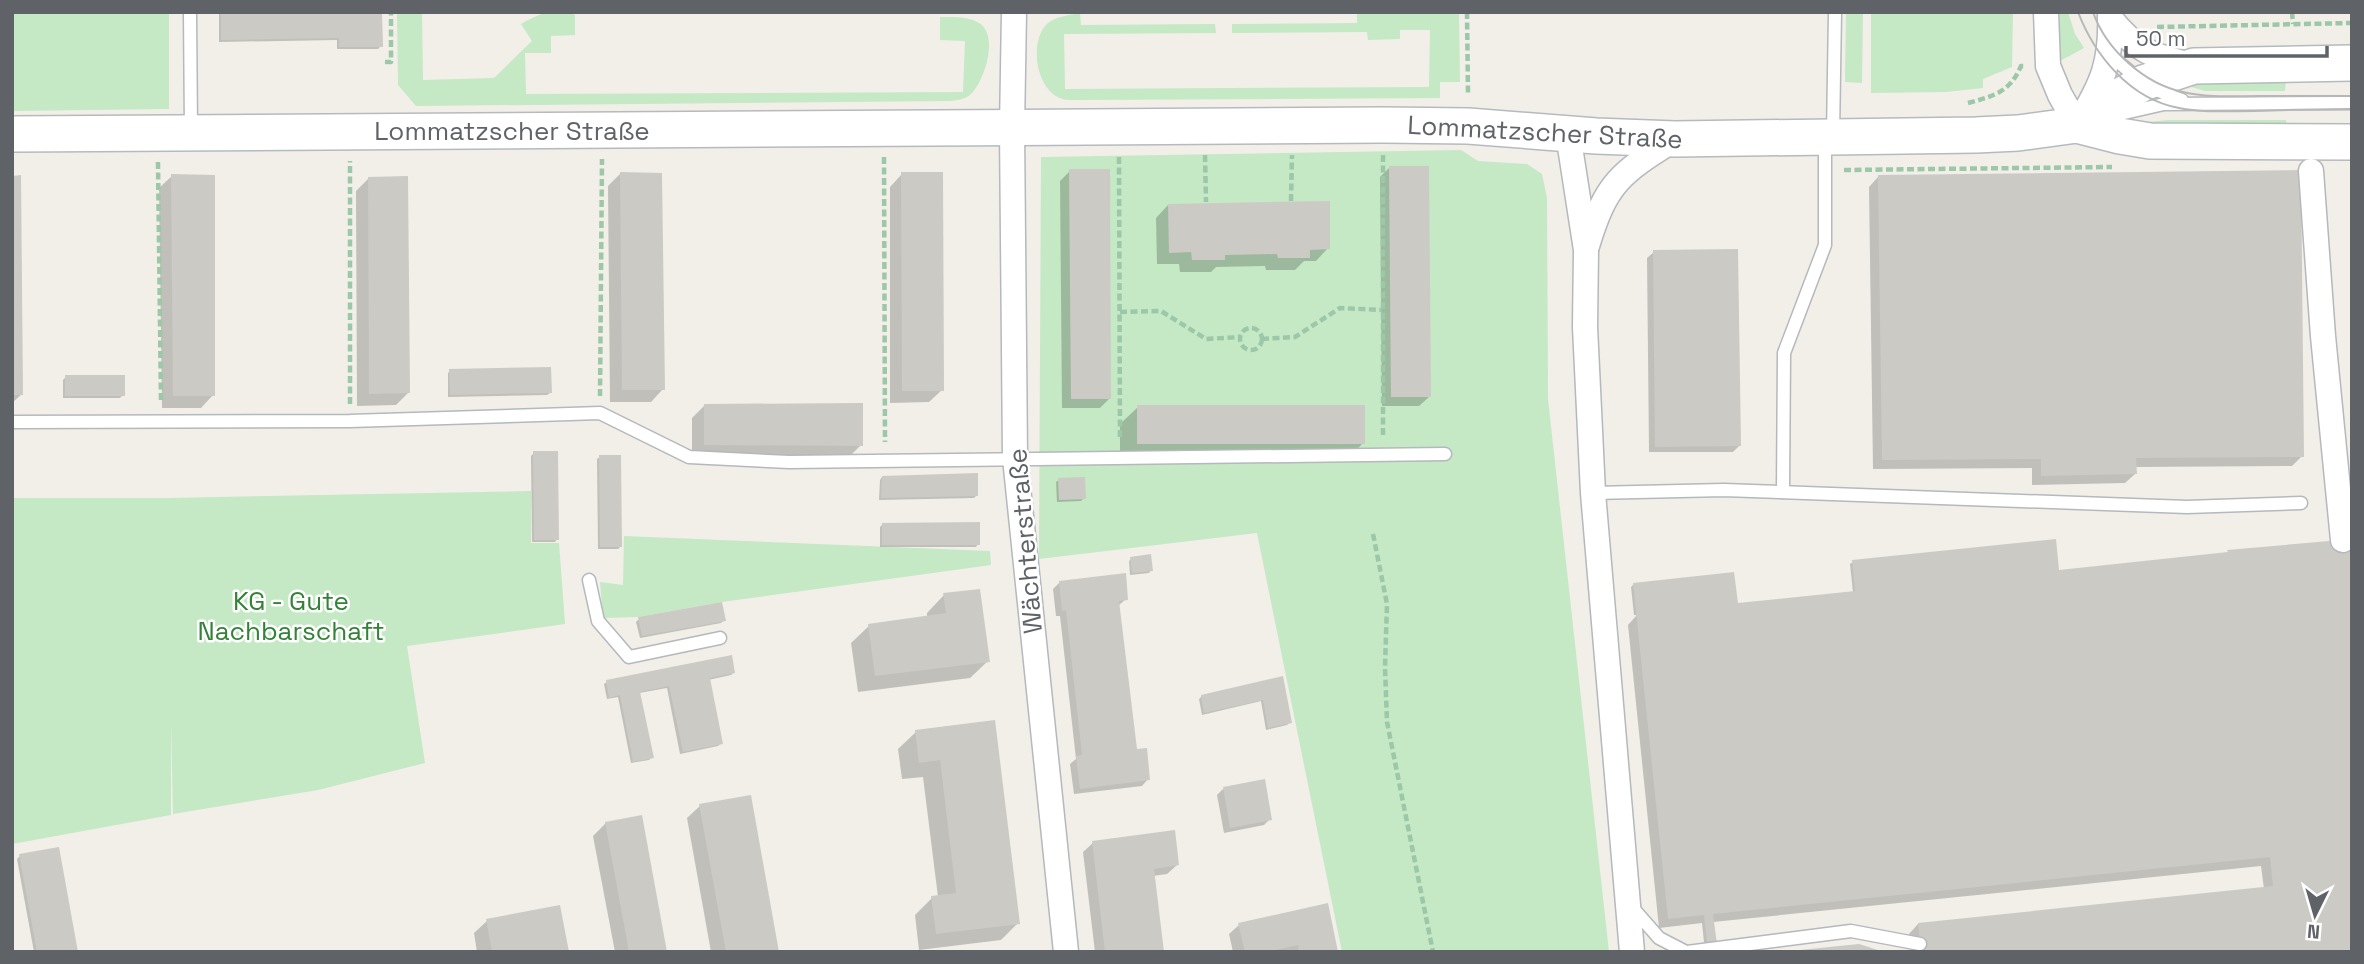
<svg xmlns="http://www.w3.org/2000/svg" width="2364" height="964" viewBox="0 0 2364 964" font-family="'Space Grotesk',sans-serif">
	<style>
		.green { fill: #c5e8c5 }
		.shadow { fill: #0003 }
		.building { fill: #cccac5 }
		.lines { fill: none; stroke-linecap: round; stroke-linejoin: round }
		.lane-casing { stroke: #b5b8bc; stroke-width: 15 }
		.street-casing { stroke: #b5b8bc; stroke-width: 27 }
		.secondary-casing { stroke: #b6babf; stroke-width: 38 }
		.path { stroke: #9cc7a9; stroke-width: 4.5; stroke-dasharray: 7 3.5; stroke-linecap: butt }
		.lane { stroke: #fff; stroke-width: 12 }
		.street { stroke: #fff; stroke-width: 24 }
		.secondary { stroke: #fff; stroke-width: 35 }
		.tram { stroke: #b6b7b8; stroke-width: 2 }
		.labels { text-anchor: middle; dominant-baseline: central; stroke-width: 5; stroke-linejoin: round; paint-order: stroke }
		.street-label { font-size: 26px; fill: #5f6368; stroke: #fff }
		.park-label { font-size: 26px; fill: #348238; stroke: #fff }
	</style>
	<rect width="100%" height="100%" fill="#f1efe8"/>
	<!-- green -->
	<g class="green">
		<path d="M 12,12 L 169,12 L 169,109 L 12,111 Z"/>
		<path d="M 397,12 L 422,12 L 423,80 L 494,78 L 532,41 L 521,24 C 537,15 557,5 575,15 L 575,35 L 551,36 L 551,53 L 525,53 L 526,94 L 963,92 L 965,41 L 940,40 L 940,17 C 953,17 968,16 979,23 C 999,35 985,80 971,94 C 966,99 958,100 951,101 L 416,106 L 398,85 Z"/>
		<path d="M 1357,12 L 1459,12 L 1460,82 L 1440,82 L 1440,98 L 1073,100 C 1065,100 1059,99 1053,94 C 1035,80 1030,39 1048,23 C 1057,16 1070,15 1080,13 L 1081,25 L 1215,24 L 1216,33 L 1064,34 L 1065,89 L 1429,87 L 1430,30 L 1400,30 L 1400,39 L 1368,40 L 1367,32 L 1232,33 L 1232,24 L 1357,23 Z"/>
		<path d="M 1846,12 L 1863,12 L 1862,83 L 1845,82 Z"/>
		<path d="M 1871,12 L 2013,12 L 2012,67 L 1983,79 L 1983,88 L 1946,92 L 1871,93 Z"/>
		<path d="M 2060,12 L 2068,12 L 2075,34 L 2084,48 L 2060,61 Z"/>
		<path d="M 2286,79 L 2285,91 L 2205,91 L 2185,85 L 2186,83 Z"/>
		<path d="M 2168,120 L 2286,120 L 2287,130 L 2127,124 Z"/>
		<path d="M 1461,150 L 1478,161 L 1527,164 L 1542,174 L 1547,198 L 1548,399 L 1609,952 L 1342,952 L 1257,533 L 1039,559 L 1041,157 Z"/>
		<path d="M 531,491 L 531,543 L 559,543 L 565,624 L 407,646 L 425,763 L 318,790 L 173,814 L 171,721 L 171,815 L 12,844 L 12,498 L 169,498 Z"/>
		<path d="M 624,536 L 990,551 L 991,565 L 722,602 L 638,617 L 603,618 L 600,582 L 623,585 Z"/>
	</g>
	<!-- shadow -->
	<g class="shadow">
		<path d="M 219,12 L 380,12 L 381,46 L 378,49 L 337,49 L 337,40 L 219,42 Z"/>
		<path d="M 1390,167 L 1429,397 L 1419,406 L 1382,406 L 1380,177 Z"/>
		<path d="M 1070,171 L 1109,399 L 1100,408 L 1062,408 L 1060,181 Z"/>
		<path d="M 620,174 L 663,389 L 651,402 L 610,402 L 608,186 Z"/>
		<path d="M 902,174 L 942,390 L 929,402 L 890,403 L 890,187 Z"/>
		<path d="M 172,176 L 213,395 L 201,408 L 162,408 L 159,188 Z"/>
		<path d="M 1878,177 L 2302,456 L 2292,466 L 2135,467 L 2135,474 L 2125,483 L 2032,485 L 2032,468 L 1873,469 L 1869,187 Z"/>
		<path d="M 12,178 L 22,394 L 12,403 Z"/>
		<path d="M 369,178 L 409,392 L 396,405 L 357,406 L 356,191 Z"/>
		<path d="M 1168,205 L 1328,248 L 1316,261 L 1304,261 L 1295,270 L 1266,270 L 1265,266 L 1216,267 L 1211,272 L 1180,272 L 1179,264 L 1157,264 L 1156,218 Z"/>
		<path d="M 1654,252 L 1739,446 L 1733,452 L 1649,452 L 1647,258 Z"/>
		<path d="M 450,371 L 550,393 L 547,395 L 448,397 L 448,373 Z"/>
		<path d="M 66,377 L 123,395 L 120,398 L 63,398 L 63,380 Z"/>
		<path d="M 704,406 L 861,445 L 848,458 L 692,457 L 692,418 Z"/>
		<path d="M 1138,407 L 1363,443 L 1346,461 L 1120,461 L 1120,424 Z"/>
		<path d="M 534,453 L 557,539 L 555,542 L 532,542 L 531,456 Z"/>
		<path d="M 600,457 L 620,547 L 618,549 L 598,549 L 597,459 Z"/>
		<path d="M 882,477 L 977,495 L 974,498 L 879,500 L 880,480 Z"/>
		<path d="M 1059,480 L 1084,498 L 1081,501 L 1057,502 L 1056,482 Z"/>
		<path d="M 883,524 L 978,544 L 976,547 L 880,547 L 880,527 Z"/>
		<path d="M 1131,559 L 1151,570 L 1149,573 L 1130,575 L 1129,561 Z"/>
		<path d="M 1853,562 L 2058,570 L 2352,952 L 1911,952 L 1909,934 L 1918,924 L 2264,889 L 2261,866 L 1713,922 L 1705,952 L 1702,923 L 1659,928 L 1628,625 L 1637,615 L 1634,615 L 1631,587 L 1634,584 L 1736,605 L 1853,592 L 1850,564 Z"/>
		<path d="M 1059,583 L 1126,599 L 1118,606 L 1135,751 L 1148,779 L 1142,786 L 1074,794 L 1070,764 L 1076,759 L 1060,616 L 1056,616 L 1053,589 Z"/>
		<path d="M 944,595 L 988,661 L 970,678 L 858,692 L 851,643 L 869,626 L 927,617 L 927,613 Z"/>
		<path d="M 639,619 L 724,620 L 721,623 L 640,638 L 636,622 Z"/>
		<path d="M 734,672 L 731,675 L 708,680 L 721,743 L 718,746 L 680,754 L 667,688 L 639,693 L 652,757 L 649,760 L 631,763 L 618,697 L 607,699 L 604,684 L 607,682 Z"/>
		<path d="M 1282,679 L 1290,722 L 1287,725 L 1266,730 L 1261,701 L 1202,715 L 1199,699 L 1202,696 Z"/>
		<path d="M 993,722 L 1018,923 L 1001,940 L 919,950 L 915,915 L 932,898 L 938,897 L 923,777 L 902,779 L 898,749 L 916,732 Z"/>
		<path d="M 1223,789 L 1270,819 L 1264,825 L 1224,833 L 1217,795 Z"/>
		<path d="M 700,806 L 777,952 L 711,952 L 687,818 Z"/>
		<path d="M 606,823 L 666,952 L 615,952 L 593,836 Z"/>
		<path d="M 1093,843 L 1177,865 L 1167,874 L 1153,876 L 1162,952 L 1095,952 L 1083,852 Z"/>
		<path d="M 20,856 L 76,952 L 34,952 L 17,859 Z"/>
		<path d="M 487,921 L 567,952 L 477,952 L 474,933 Z"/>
		<path d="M 1239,925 L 1336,952 L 1233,952 L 1229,934 Z"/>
	</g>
	<!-- building -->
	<g class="building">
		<path d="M 221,12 L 382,12 L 383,47 L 339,47 L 339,38 L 221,40 Z"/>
		<path d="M 1389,166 L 1429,166 L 1431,397 L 1391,397 Z"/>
		<path d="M 1069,169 L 1110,169 L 1111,399 L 1071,399 Z"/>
		<path d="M 2301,170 L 2304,457 L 2136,458 L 2137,474 L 2041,476 L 2041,459 L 1882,460 L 1878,175 Z"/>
		<path d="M 620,172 L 662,173 L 665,390 L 622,390 Z"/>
		<path d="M 901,172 L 943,172 L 944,391 L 902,391 Z"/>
		<path d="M 171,174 L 215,175 L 215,396 L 173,396 Z"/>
		<path d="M 21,175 L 23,395 L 12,395 L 12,176 Z"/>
		<path d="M 408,176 L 410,393 L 369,394 L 368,177 Z"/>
		<path d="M 1330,201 L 1330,249 L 1310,250 L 1310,258 L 1278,258 L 1277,254 L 1225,255 L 1225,260 L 1192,260 L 1191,252 L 1169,253 L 1168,204 Z"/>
		<path d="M 1738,249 L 1741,446 L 1655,447 L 1653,250 Z"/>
		<path d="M 551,367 L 552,393 L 450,395 L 449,369 Z"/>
		<rect x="65" y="375" width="60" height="21"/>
		<path d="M 863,403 L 863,446 L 704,445 L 704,404 Z"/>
		<rect x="1137" y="405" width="228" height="39"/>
		<path d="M 533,451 L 558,451 L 559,540 L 534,540 Z"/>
		<path d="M 599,455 L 621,455 L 622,547 L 600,547 Z"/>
		<path d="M 978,473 L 978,496 L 881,498 L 882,476 Z"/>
		<path d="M 1085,477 L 1086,499 L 1059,500 L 1058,478 Z"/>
		<path d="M 980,522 L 980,545 L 882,545 L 882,523 Z"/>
		<path d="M 2056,539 L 2059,570 L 2228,552 L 2227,550 L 2352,539 L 2352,952 L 1921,952 L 1918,923 L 2273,886 L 2270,857 L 1713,914 L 1718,952 L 1708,952 L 1704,915 L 1668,919 L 1633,583 L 1734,572 L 1738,603 L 1855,591 L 1852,560 Z"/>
		<path d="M 1151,554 L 1153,571 L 1132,573 L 1130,557 Z"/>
		<path d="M 1126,573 L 1128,600 L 1119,601 L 1137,749 L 1147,748 L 1150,780 L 1080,789 L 1076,756 L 1082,755 L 1066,610 L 1062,611 L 1059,581 Z"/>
		<path d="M 980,589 L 990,662 L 875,676 L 868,624 L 946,613 L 943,593 Z"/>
		<path d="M 722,602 L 726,621 L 642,636 L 638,617 Z"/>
		<path d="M 732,655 L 735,673 L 710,678 L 723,744 L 683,752 L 669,686 L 640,692 L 654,758 L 633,762 L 620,695 L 609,698 L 606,680 Z"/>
		<path d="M 1283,676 L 1292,723 L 1268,728 L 1263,700 L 1204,713 L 1201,695 Z"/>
		<path d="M 995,720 L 1020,924 L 936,934 L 931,896 L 956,893 L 940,760 L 919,763 L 915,730 Z"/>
		<path d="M 1265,779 L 1272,820 L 1230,828 L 1223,787 Z"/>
		<path d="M 751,795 L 779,952 L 726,952 L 699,804 Z"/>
		<path d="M 642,815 L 667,952 L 629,952 L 605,822 Z"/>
		<path d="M 1175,830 L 1179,865 L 1154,869 L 1164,952 L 1105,952 L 1092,841 Z"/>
		<path d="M 59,847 L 78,952 L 37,952 L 19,854 Z"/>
		<path d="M 1328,903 L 1338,952 L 1299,952 L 1298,945 L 1268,952 L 1245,952 L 1238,923 Z"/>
		<path d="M 560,905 L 569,952 L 492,952 L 486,919 Z"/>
		<path d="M 1859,944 L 1884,952 L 1800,952 L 1800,950 Z"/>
	</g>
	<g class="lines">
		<!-- lane casing -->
		<g class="lane-casing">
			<g id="lane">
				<path d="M 190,12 L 191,131"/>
				<path d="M 2109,54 C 2134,76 2150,90 2182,100"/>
				<path d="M 2111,116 L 2164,104 L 2352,103"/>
				<path d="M 1833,134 L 1835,12"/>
				<path d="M 12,422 L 350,421 L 600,413 L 689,457 L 789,462 L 1445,454"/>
				<path d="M 1783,492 L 1784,353 L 1825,245 L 1825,137"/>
				<path d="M 1593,493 L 1724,490 L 2187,507 L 2301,503"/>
				<path d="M 589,580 L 598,621 L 629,657 L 720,638"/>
				<path d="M 1631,906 L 1659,938 L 1686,952"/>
				<path d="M 1687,952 L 1851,931 L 1920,944"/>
			</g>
		</g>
		<!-- street casing -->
		<g class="street-casing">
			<g id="street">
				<path d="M 1014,12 L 1012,128 L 1015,458 L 1066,952"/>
				<path d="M 2046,12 L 2048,66 L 2060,95 L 2077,125 C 2103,83 2112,62 2110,12"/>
				<path d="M 2110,18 C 2137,52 2153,56 2194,66"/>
				<path d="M 1568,134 L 1586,250 L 1585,327 L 1593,493 L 1632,952"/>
				<path d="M 2311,171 L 2323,336 L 2343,540"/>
				<path d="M 1587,246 C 1606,183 1620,173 1675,139"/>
			</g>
		</g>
		<!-- secondary casing -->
		<g class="secondary-casing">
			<g id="secondary">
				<path d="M 2077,125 L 2105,105 L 2143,83 L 2194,66 L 2352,63"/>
				<path d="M 12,134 L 1383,125 L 1468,126 L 1596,136 L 1675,139 L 1976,135 L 2018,133 L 2077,125 L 2120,136 L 2150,141 L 2352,142"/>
			</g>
		</g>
		<!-- path -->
		<g class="path">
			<path d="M 1467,12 L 1468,95"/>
			<path d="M 2292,12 L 2293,24"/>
			<path d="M 2157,27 L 2352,23"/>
			<path d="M 385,62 L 391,62 L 391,12"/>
			<path d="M 1968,103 C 1994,96 2010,92 2021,66 L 2024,66"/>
			<path d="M 1205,155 L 1206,202"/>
			<path d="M 884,157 L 885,442"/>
			<path d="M 1119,157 L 1120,439"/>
			<path d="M 158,162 L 161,402"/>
			<path d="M 1844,170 L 2112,167"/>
			<path d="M 1291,201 L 1292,155"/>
			<path d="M 1120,312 L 1161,311 L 1206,339 L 1241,337"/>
			<circle cx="1251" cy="339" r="11"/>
			<path d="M 1262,339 L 1295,337 L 1340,308 L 1382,310"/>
			<path d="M 600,396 L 602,159"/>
			<path d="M 350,404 L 350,161"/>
			<path d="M 1383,435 L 1383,154"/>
			<path d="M 1373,534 L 1387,604 L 1385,667 L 1387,722 L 1433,952"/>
		</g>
		<!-- lane -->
		<use href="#lane" class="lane"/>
		<!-- street -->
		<use href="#street" class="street"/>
		<!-- secondary -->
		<use href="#secondary" class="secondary"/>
		<!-- tram -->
		<g class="tram">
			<path d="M 2078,12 C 2095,56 2130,99 2179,108 C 2204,113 2230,111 2255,111 C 2287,110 2319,109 2352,109"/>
			<path d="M 2093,12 C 2106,50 2145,84 2183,92 C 2208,98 2234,96 2259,96 C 2290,96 2321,96 2352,96"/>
		</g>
	</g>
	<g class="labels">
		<!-- street labels -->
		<g class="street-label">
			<text x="512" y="131">Lommatzscher Straße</text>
			<text transform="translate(1545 132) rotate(3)">Lommatzscher Straße</text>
			<text transform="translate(1025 541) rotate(-95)">Wächterstraße</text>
		</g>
		<!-- park labels -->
		<g class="park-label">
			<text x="291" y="601">KG - Gute<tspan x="291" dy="30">Nachbarschaft</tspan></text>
		</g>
	</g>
	<!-- border -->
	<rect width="2364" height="964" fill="none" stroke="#5f6368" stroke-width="28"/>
	<!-- north arrow -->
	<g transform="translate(2315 915) rotate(185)" stroke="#ffffff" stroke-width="5" paint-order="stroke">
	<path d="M0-5L12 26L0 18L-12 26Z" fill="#5f6368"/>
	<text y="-10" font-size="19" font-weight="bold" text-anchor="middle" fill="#5f6368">N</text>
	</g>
	<!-- scale -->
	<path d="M2126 46v10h201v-10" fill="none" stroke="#5f6368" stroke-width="3.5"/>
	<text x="2136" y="46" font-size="21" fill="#5f6368" stroke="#ffffff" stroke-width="5" paint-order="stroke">50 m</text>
</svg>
